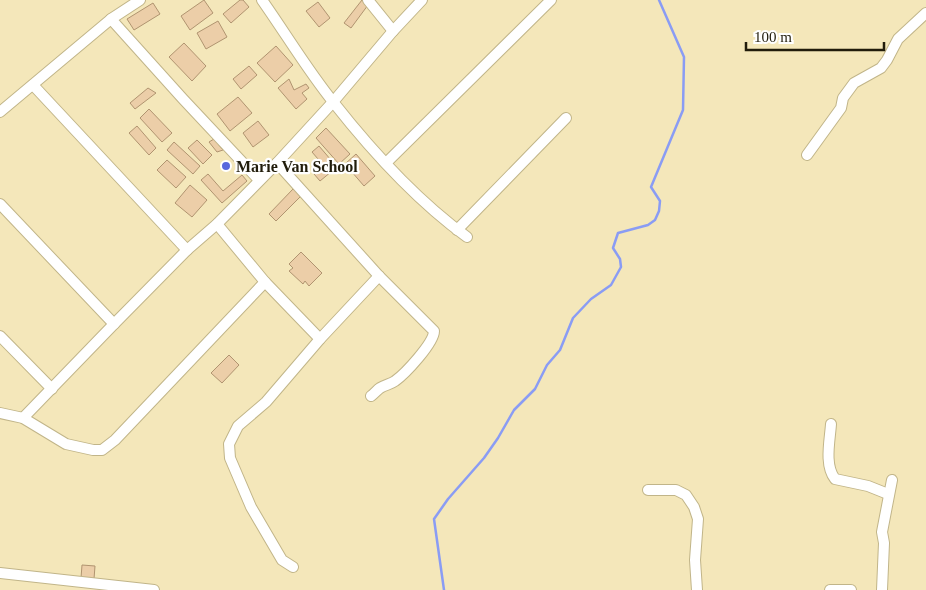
<svg xmlns="http://www.w3.org/2000/svg" width="926" height="590" viewBox="0 0 926 590" font-family="'Times New Roman',serif">
	<style>
		.lines { fill: none; stroke-linecap: round; stroke-linejoin: round }
		.stream { stroke: #8a9cf4; stroke-width: 2.5 }
		.building { fill: #eccea8; stroke: #b09470 }
		.street-casing { stroke: #c1b589; stroke-width: 12 }
		.street { stroke: #fff; stroke-width: 10 }
		.poi-dot { fill: #5867dd; stroke: #fff; stroke-width: 2 }
		.labels { text-anchor: middle; dominant-baseline: central; stroke-width: 4.5; stroke-linejoin: round; paint-order: stroke }
		.poi-label { font-size: 16px; font-weight: bold; fill: #211c0b; stroke: #fff; text-anchor: start }
	</style>
	<rect width="100%" height="100%" fill="#f4e7ba"/>
	<g class="lines">
		<!-- stream -->
		<path class="stream" d="M 444,590 L 434,519 L 448,499 L 484,458 L 498,438 L 514,410 L 535,389 L 547,365 L 560,350 L 573,318 L 591,299 L 611,285 L 621,267 L 620,259 L 613,248 L 618,233 L 648,225 L 655,220 L 659,211 L 660,201 L 651,187 L 683,110 L 684,57 L 659,0"/>
	</g>
	<!-- building -->
	<g class="building">
		<path d="M 204,0 L 213,13 L 190,30 L 181,16 Z"/>
		<path d="M 240,0 L 243,0 L 249,7 L 231,23 L 223,14 Z"/>
		<path d="M 362,0 L 368,5 L 351,28 L 344,23 Z"/>
		<path d="M 318,2 L 330,18 L 319,27 L 306,11 Z"/>
		<path d="M 153,3 L 160,14 L 134,30 L 127,19 Z"/>
		<path d="M 218,21 L 227,37 L 206,49 L 197,33 Z"/>
		<path d="M 184,43 L 206,66 L 192,81 L 169,57 Z"/>
		<path d="M 276,46 L 293,65 L 275,82 L 257,63 Z"/>
		<path d="M 249,66 L 257,75 L 241,89 L 233,79 Z"/>
		<path d="M 289,79 L 294,90 L 306,84 L 309,88 L 302,93 L 307,99 L 296,109 L 278,88 Z"/>
		<path d="M 148,88 L 156,93 L 135,109 L 130,103 Z"/>
		<path d="M 238,97 L 252,113 L 230,131 L 217,114 Z"/>
		<path d="M 149,109 L 172,133 L 162,142 L 140,118 Z"/>
		<path d="M 258,121 L 269,135 L 253,147 L 243,133 Z"/>
		<path d="M 137,126 L 156,148 L 149,155 L 129,133 Z"/>
		<path d="M 326,128 L 350,154 L 339,164 L 316,138 Z"/>
		<path d="M 214,139 L 223,150 L 217,152 L 209,142 Z"/>
		<path d="M 197,140 L 212,155 L 203,164 L 188,148 Z"/>
		<path d="M 174,142 L 200,166 L 193,174 L 167,150 Z"/>
		<path d="M 319,146 L 337,167 L 320,181 L 314,174 L 324,166 L 312,152 Z"/>
		<path d="M 356,154 L 375,176 L 364,186 L 345,164 Z"/>
		<path d="M 167,160 L 186,177 L 176,188 L 157,170 Z"/>
		<path d="M 208,174 L 223,191 L 242,175 L 247,181 L 222,203 L 201,180 Z"/>
		<path d="M 190,185 L 207,200 L 192,217 L 175,203 Z"/>
		<path d="M 293,189 L 301,196 L 276,221 L 269,214 Z"/>
		<path d="M 301,252 L 322,273 L 309,286 L 305,281 L 303,284 L 289,271 L 293,268 L 289,264 Z"/>
		<path d="M 229,355 L 239,365 L 222,383 L 211,373 Z"/>
		<path d="M 82,565 L 95,566 L 94,579 L 81,578 Z"/>
	</g>
	<g class="lines">
		<!-- street casing -->
		<g class="street-casing">
			<g id="street">
				<path d="M 262,0 C 286,34 308,71 334,103 C 371,150 419,202 467,237"/>
				<path d="M 368,0 L 393,31"/>
				<path d="M 111,19 L 183,99 L 259,180"/>
				<path d="M 33,85 L 187,250"/>
				<path d="M 0,112 L 111,19 L 140,0"/>
				<path d="M 807,155 L 841,108 L 843,98 L 854,83 L 881,68 L 887,60 L 898,39 L 926,13"/>
				<path d="M 277,163 L 379,276 L 434,331 C 434,343 405,374 395,381 C 391,384 385,385 380,388 C 377,390 374,394 371,396"/>
				<path d="M 386,163 L 551,0"/>
				<path d="M 0,204 L 114,324"/>
				<path d="M 217,224 L 265,282 L 320,339"/>
				<path d="M 457,230 L 566,118"/>
				<path d="M 0,336 L 52,389"/>
				<path d="M 0,413 L 23,418 L 66,444 L 93,450 L 102,450 L 115,440 L 265,282"/>
				<path d="M 23,418 L 114,324 L 187,250 L 217,224 L 277,163 L 333,102 L 393,31 L 422,0"/>
				<path d="M 831,424 C 830,440 824,465 835,479 L 868,486 L 888,494"/>
				<path d="M 648,490 L 676,490 L 686,495 L 694,507 L 698,519 L 695,560 L 697,590"/>
				<path d="M 293,567 L 282,560 L 251,507 L 230,458 L 229,444 L 238,426 L 266,402 L 320,339 L 379,276"/>
				<path d="M 0,573 L 154,590"/>
				<path d="M 830,590 L 851,590"/>
				<path d="M 882,590 L 884,543 L 882,532 L 892,480"/>
			</g>
		</g>
		<!-- street -->
		<use href="#street" class="street"/>
	</g>
	<!-- markers -->
	<circle class="poi-dot" cx="226" cy="166" r="5"/>
	<g class="labels">
		<!-- poi labels -->
		<g class="poi-label">
			<text x="236" y="166">Marie Van School</text>
		</g>
	</g>
	<!-- scale -->
	<path d="M746 42v8h138v-8" fill="none" stroke="#211c0b" stroke-width="2.5"/>
	<text x="754" y="42" font-size="15" fill="#211c0b" stroke="#ffffff" stroke-width="4" paint-order="stroke">100 m</text>
</svg>
